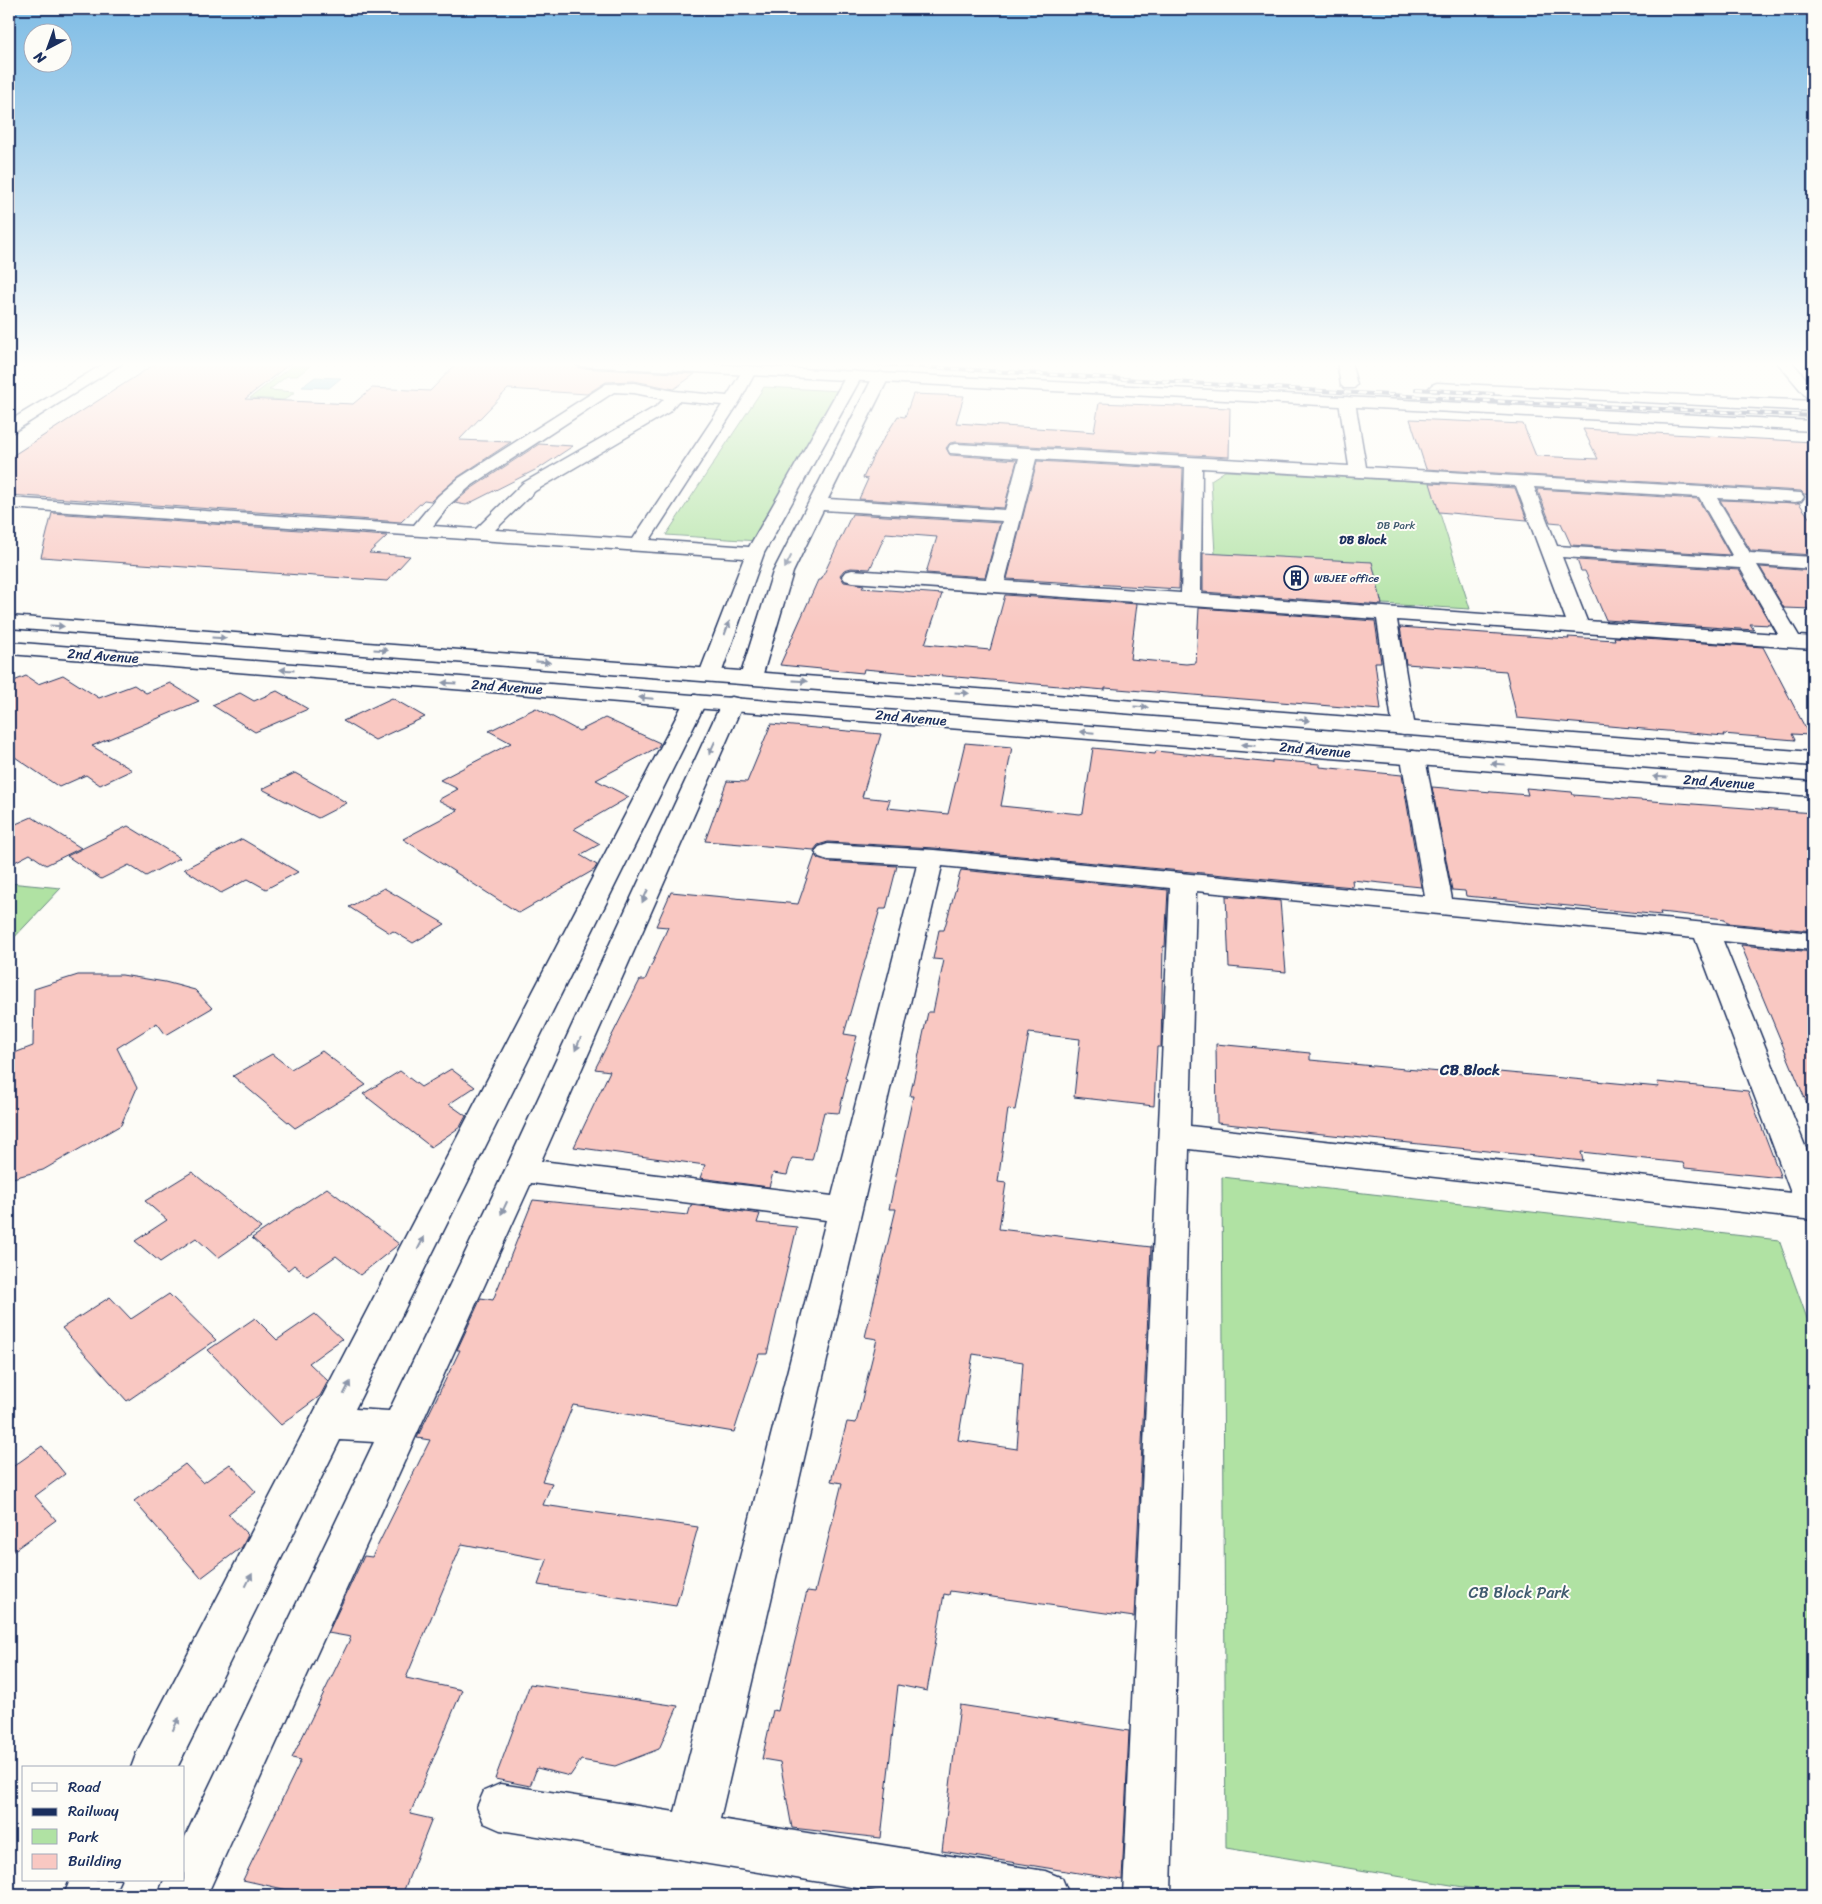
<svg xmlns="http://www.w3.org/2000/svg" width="1822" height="1904" viewBox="0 0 1822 1904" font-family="Sriracha,sans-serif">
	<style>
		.green { fill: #b0e2a3; stroke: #668880 }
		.water { fill: #7fc7e0; stroke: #578aac }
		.building { fill: #f9c8c2; stroke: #1b2f5e; fill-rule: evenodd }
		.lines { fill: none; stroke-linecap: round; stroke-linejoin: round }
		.street-casing { stroke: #1b2f5e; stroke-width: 3 }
		.secondary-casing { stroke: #1b2f5e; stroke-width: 3 }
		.street { fill: #fdfcf7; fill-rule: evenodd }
		.secondary { fill: #fdfcf7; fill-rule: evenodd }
		.rail-casing { stroke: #1b2f5e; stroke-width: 4 }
		.rail { stroke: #fdfcf7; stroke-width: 2.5; stroke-dasharray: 7; stroke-linecap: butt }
		.oneway { fill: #8c96aa }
		.labels { text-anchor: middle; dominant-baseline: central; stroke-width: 4; stroke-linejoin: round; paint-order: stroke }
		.far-park-label { font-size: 11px; fill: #405c6f; stroke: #fdfcf7 }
		.far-poi-label { font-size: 11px; fill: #1b2f5e; stroke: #fdfcf7; text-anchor: start }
		.far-neighbourhood-label { font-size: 12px; font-weight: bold; fill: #1b2f5e; stroke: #fdfcf7 }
		.street-label { font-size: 14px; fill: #1b2f5e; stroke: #fdfcf7 }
		.neighbourhood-label { font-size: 15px; font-weight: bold; fill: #1b2f5e; stroke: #fdfcf7 }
		.near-park-label { font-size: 16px; fill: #405c6f; stroke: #fdfcf7 }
	</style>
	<rect width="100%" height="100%" fill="#fdfcf7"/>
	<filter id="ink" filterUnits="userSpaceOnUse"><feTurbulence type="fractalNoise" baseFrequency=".02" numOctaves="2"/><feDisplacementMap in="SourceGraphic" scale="10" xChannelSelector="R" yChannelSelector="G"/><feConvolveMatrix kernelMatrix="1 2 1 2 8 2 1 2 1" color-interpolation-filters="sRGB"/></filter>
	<g filter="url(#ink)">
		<!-- green -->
		<g class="green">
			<path d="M 293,365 L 310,366 L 297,376 L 287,376 L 269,390 L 295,392 L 284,400 L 250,398 Z"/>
			<path d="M 764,387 L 841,391 L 758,541 L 666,535 Z"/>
			<path d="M 1225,471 L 1430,482 L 1470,609 L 1382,604 L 1372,562 L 1215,554 L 1211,480 Z"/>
			<path d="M 9,883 L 61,888 L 9,943 Z"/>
			<path d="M 1222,1177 L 1779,1240 L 1813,1335 L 1813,1895 L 1512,1895 L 1226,1848 Z"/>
		</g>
		<!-- water -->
		<path class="water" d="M 315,377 L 341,378 L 329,388 L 302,387 Z"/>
		<!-- building -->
		<g class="building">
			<path d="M 158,362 L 292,362 L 245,399 L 353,404 L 372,388 L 430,391 L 458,362 L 571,362 L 580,368 L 695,374 L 674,389 L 634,381 L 606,382 L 587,394 L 508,389 L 459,440 L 511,442 L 458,477 L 431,501 L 424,500 L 401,522 L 9,495 L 9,458 Z"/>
			<path d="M 913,394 L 964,396 L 956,423 L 1083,431 L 1094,432 L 1099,403 L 1230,408 L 1229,457 L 956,442 L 950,443 L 946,448 L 950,455 L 1017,460 L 1004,508 L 859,499 L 868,479 L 863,478 L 875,452 L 898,416 L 905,417 Z"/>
			<path d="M 1410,419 L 1523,424 L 1536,456 L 1598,459 L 1583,429 L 1813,442 L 1813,495 L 1804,494 L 1801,491 L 1426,469 Z"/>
			<path d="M 539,444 L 573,446 L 541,467 L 466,505 L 454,503 L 472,488 Z"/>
			<path d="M 1037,461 L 1183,469 L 1179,589 L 1007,579 Z"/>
			<path d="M 1430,483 L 1515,488 L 1527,520 L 1439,512 Z"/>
			<path d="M 1537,489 L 1698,499 L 1730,555 L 1571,545 L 1561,523 L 1550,522 Z"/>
			<path d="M 1720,500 L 1799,503 L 1813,523 L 1813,555 L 1751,551 Z"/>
			<path d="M 52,513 L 387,536 L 369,553 L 410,556 L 387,581 L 41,557 Z"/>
			<path d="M 852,514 L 1000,523 L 985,577 L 926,573 L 937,537 L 886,533 L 870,569 L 851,568 L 844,570 L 840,575 L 844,582 L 864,585 L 862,588 L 942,594 L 925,644 L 990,650 L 1005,595 L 1137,604 L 1130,659 L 1186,664 L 1196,663 L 1199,608 L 1375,621 L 1381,662 L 1375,662 L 1381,710 L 1105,688 L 1105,690 L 864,669 L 863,673 L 780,665 L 818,580 L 821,580 Z"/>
			<path d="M 1203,553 L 1372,562 L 1382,605 L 1203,592 Z"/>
			<path d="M 1577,560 L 1739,570 L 1771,625 L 1750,624 L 1754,630 L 1606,620 L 1585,571 L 1581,571 Z"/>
			<path d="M 1760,567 L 1813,571 L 1813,609 L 1784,608 Z"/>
			<path d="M 1400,627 L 1569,639 L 1568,637 L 1615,640 L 1614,637 L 1763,647 L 1809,735 L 1792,734 L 1795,740 L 1723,734 L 1724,736 L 1517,718 L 1506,671 L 1406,664 Z"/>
			<path d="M 63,675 L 99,698 L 134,685 L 146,693 L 170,683 L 199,701 L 92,746 L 132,770 L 100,785 L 86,775 L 59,787 L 9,753 L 9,683 L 26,676 L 38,684 Z"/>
			<path d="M 277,691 L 308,709 L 255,732 L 212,705 L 240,693 L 254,701 Z"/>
			<path d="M 392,698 L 425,717 L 375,740 L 343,721 Z"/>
			<path d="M 536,708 L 579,731 L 605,718 L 660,743 L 658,747 L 596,780 L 629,797 L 574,829 L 600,844 L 580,855 L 597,865 L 594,870 L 519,913 L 403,839 L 458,810 L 438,800 L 458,789 L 440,780 L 511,743 L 489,731 Z"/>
			<path d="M 771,724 L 881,734 L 862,797 L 890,800 L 887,808 L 948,814 L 965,743 L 1012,747 L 1001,806 L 1080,814 L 1083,813 L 1093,748 L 1155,754 L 1156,751 L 1272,763 L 1272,760 L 1320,764 L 1320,767 L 1402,775 L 1421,887 L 1352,880 L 1353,887 L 934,848 L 828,842 L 818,845 L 814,850 L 705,841 L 727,781 L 747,782 Z"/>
			<path d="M 295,773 L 325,790 L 347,803 L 318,818 L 262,789 Z"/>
			<path d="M 1432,787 L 1528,795 L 1526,788 L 1572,792 L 1573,795 L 1813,813 L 1813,931 L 1727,923 L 1725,919 L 1660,912 L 1661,915 L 1466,896 L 1465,891 L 1452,890 Z"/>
			<path d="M 32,817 L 81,848 L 46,865 L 30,854 L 9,865 L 9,827 Z"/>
			<path d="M 128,826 L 180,858 L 146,876 L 129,865 L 101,879 L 67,856 Z"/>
			<path d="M 242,839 L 298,872 L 266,889 L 248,879 L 221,893 L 184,869 Z"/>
			<path d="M 815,855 L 818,859 L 828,862 L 897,866 L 886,909 L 880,909 L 844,1034 L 857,1036 L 845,1078 L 847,1079 L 839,1113 L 824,1112 L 812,1160 L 792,1158 L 787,1175 L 773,1173 L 769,1187 L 700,1178 L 705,1165 L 574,1147 L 610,1071 L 595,1069 L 640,980 L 645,980 L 668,927 L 656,926 L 671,892 L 798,904 Z"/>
			<path d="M 961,870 L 1168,890 L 1165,947 L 1163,946 L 1161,1047 L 1157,1047 L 1154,1106 L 1074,1097 L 1080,1039 L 1029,1033 L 1015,1110 L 1008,1109 L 998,1182 L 1006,1183 L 999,1229 L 1151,1247 L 1134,1617 L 950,1591 L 949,1595 L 944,1594 L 927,1691 L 898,1685 L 881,1838 L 792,1828 L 780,1762 L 762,1759 L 773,1710 L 778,1711 L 807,1591 L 815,1592 L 842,1483 L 831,1481 L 847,1422 L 856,1423 L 877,1339 L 865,1337 L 896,1209 L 889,1209 L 913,1096 L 910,1096 L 928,1012 L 933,1012 L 944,960 L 933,959 L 939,930 L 944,930 ZM 973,1354 L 1023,1362 L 1017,1449 L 958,1440 Z"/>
			<path d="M 384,888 L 445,924 L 413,943 L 393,931 L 390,933 L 349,907 Z"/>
			<path d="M 1226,896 L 1280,901 L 1286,972 L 1229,967 Z"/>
			<path d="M 1741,945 L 1813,952 L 1813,1118 Z"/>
			<path d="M 78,975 L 122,975 L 165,982 L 195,990 L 212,1008 L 166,1035 L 157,1023 L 117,1048 L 137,1088 L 121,1125 L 43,1170 L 9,1179 L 9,1055 L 33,1046 L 34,989 Z"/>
			<path d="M 1216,1044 L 1310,1053 L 1310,1060 L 1405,1069 L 1489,1076 L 1488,1071 L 1659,1087 L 1657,1082 L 1748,1091 L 1781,1178 L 1685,1168 L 1683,1163 L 1581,1152 L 1583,1161 L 1217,1123 Z"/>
			<path d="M 322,1051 L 366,1085 L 295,1128 L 233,1076 L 272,1054 L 291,1069 Z"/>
			<path d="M 451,1069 L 475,1087 L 449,1104 L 466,1116 L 460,1127 L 431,1147 L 363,1094 L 400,1071 L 421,1087 Z"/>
			<path d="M 192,1172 L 261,1228 L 218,1258 L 196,1238 L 160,1262 L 135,1241 L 167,1220 L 145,1201 Z"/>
			<path d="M 327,1188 L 399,1244 L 360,1275 L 336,1256 L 307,1276 L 294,1265 L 288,1270 L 252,1238 Z"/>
			<path d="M 533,1200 L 688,1215 L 691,1205 L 760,1214 L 757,1223 L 797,1227 L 767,1354 L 759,1354 L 734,1432 L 573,1405 L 542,1481 L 552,1483 L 543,1505 L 698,1527 L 676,1606 L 538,1585 L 547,1560 L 462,1544 L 406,1678 L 462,1690 L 410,1814 L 432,1819 L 402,1895 L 310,1895 L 243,1880 L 301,1760 L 292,1758 L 351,1637 L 328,1633 L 364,1556 L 372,1557 L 430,1440 L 417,1438 L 460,1350 L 457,1350 L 481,1298 L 493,1300 Z"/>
			<path d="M 169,1294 L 216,1340 L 127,1401 L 62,1328 L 110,1297 L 131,1319 Z"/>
			<path d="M 315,1314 L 342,1339 L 309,1363 L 328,1381 L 320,1396 L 281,1425 L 208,1350 L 255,1318 L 277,1340 Z"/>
			<path d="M 42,1446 L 65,1474 L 35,1496 L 56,1520 L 9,1554 L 9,1465 L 11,1468 Z"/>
			<path d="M 185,1464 L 203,1483 L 230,1464 L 256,1492 L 228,1514 L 248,1535 L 242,1547 L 201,1578 L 134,1501 Z"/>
			<path d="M 530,1684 L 678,1706 L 659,1749 L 615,1766 L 581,1760 L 570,1776 L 537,1768 L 530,1786 L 495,1779 Z"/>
			<path d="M 960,1705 L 1129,1731 L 1122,1880 L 942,1851 Z"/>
		</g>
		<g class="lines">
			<!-- street casing -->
			<g class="street-casing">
				<g id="street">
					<path d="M 107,362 L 124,362 L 15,431 L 9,433 L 9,421 Z"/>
					<path d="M 1337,362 L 1351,362 L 1357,385 L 1354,388 L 1344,388 L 1341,385 Z"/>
					<path d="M 749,367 L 756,371 L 740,401 L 650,540 L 749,547 L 846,376 L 854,371 L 862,376 L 764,553 L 721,674 L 718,679 L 710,680 L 702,679 L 699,674 L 744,558 L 9,508 L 9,498 L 414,525 L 438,496 L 459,478 L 606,384 L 634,383 L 674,391 L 727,396 L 744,368 ZM 614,392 L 634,393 L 664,399 L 657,406 L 523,483 L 476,529 L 433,526 L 450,504 L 471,486 ZM 678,401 L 722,405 L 633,539 L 495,530 L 535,491 L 669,412 Z"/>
					<path d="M 881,372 L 889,377 L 828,499 L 1005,510 L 1019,458 L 950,453 L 948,449 L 950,445 L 956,444 L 1349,466 L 1339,402 L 1347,397 L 1355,402 L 1366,467 L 1801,493 L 1804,497 L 1801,501 L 1795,502 L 1717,498 L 1750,553 L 1813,557 L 1813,569 L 1757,565 L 1799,636 L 1813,637 L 1813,649 L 1397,620 L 1415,728 L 1412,733 L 1404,735 L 1396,733 L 1393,728 L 1377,619 L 852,582 L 845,580 L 842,576 L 845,572 L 852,570 L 986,579 L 1002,521 L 823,510 L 793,572 L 762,677 L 759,682 L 751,683 L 743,682 L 740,677 L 773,572 L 873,377 ZM 1036,459 L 1185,467 L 1181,593 L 1005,581 ZM 1202,468 L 1516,486 L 1566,620 L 1201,594 ZM 1534,487 L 1699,497 L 1733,557 L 1557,546 ZM 1562,557 L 1740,568 L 1778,634 L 1587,621 Z"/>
					<path d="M 695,695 L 703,697 L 706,702 L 355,1409 L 389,1411 L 505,1170 L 721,704 L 724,699 L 732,697 L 740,699 L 743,704 L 541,1161 L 832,1196 L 917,865 L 828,860 L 819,857 L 815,852 L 819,847 L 828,844 L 934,850 L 1425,896 L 1401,758 L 1405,753 L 1413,751 L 1421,753 L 1425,758 L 1452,899 L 1813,933 L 1813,950 L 1723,941 L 1813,1166 L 1813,1220 L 1189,1149 L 1171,1895 L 1123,1895 L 1170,888 L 942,866 L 720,1819 L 1045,1871 L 1062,1878 L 1069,1895 L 900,1895 L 500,1830 L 484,1823 L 477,1807 L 484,1791 L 500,1784 L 675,1812 L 826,1220 L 531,1183 L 207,1895 L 158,1895 L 164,1880 L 184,1880 L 184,1839 L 374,1442 L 340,1440 L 177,1768 L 131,1768 L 137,1752 L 684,702 L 687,697 ZM 1196,891 L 1695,938 L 1791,1193 L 1190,1126 Z"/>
					<path d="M 70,1880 L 120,1880 L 113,1895 L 64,1895 Z"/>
				</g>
			</g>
			<!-- secondary casing -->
			<g class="secondary-casing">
				<g id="secondary">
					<path d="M 573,362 L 661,362 L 1813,421 L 1813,431 L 580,366 Z"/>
					<path d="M 1777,362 L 1792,362 L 1813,387 L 1813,401 L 1808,399 Z"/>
					<path d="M 1437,383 L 1813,401 L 1813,411 L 1432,391 L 1429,388 L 1432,385 Z"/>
					<path d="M 9,616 L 1813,752 L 1813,766 L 9,628 Z"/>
					<path d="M 9,642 L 1813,782 L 1813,796 L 9,654 Z"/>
				</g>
			</g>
			<!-- street -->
			<use href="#street" class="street"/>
			<!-- secondary -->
			<use href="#secondary" class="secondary"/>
			<!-- rail casing -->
			<g class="rail-casing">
				<g id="rail">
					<path d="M 841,362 L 1490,401 L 1813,416"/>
					<path d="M 1416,389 L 1493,394"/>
				</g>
			</g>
			<!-- rail -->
			<use href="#rail" class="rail"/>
		</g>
		<!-- one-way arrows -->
		<defs><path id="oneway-solid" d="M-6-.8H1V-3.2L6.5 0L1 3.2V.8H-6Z" transform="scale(1.25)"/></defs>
		<g class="oneway">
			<use href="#oneway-solid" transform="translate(788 562) rotate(117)"/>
			<use href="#oneway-solid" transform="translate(57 626) rotate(4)"/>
			<use href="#oneway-solid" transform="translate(727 628) rotate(-70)"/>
			<use href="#oneway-solid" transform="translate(219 638) rotate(4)"/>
			<use href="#oneway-solid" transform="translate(381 650) rotate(4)"/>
			<use href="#oneway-solid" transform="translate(543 662) rotate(4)"/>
			<use href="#oneway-solid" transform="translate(287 670) rotate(-176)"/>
			<use href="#oneway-solid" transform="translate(800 681) rotate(4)"/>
			<use href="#oneway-solid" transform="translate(449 683) rotate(-176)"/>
			<use href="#oneway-solid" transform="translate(962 693) rotate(4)"/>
			<use href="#oneway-solid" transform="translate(646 698) rotate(-175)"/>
			<use href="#oneway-solid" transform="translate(1141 707) rotate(4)"/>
			<use href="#oneway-solid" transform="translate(1303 720) rotate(4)"/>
			<use href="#oneway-solid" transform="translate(1087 732) rotate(-175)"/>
			<use href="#oneway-solid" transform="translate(1249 745) rotate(-175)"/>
			<use href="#oneway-solid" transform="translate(712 748) rotate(114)"/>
			<use href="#oneway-solid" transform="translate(1498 764) rotate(-176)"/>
			<use href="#oneway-solid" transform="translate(1660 777) rotate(-176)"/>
			<use href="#oneway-solid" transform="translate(645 896) rotate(114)"/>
			<use href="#oneway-solid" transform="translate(578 1044) rotate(114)"/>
			<use href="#oneway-solid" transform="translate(504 1208) rotate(115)"/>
			<use href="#oneway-solid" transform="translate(421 1243) rotate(-63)"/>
			<use href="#oneway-solid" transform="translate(347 1388) rotate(-63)"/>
			<use href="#oneway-solid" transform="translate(249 1580) rotate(-63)"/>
			<use href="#oneway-solid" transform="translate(176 1724) rotate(-63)"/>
		</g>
	</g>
	<!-- sky -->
	<linearGradient id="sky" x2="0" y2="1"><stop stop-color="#7ebce5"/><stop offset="0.58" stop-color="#fefefb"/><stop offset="1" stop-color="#fefefb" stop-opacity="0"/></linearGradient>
	<rect width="1822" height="628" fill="url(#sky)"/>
	<!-- icons -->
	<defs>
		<g id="building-ring" transform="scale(1.25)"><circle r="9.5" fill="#fdfcf7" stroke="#1b2f5e" stroke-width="1.5"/><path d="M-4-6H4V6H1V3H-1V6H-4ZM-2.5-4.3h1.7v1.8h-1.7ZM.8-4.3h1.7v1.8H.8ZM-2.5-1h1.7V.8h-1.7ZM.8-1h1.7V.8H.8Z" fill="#1b2f5e"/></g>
	</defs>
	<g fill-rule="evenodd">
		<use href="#building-ring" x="1296" y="578"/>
	</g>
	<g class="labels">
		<!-- far-park labels -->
		<g class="far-park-label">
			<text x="1396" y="525">DB Park</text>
		</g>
		<!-- far-poi labels -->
		<g class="far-poi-label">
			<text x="1314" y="578">WBJEE office</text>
		</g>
		<!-- far-neighbourhood labels -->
		<g class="far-neighbourhood-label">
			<text x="1363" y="540">DB Block</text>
		</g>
		<!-- street labels -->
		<g class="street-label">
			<text transform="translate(103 656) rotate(4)">2nd Avenue</text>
			<text transform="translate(507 687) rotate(4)">2nd Avenue</text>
			<text transform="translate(911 718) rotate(5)">2nd Avenue</text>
			<text transform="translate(1315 750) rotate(5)">2nd Avenue</text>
			<text transform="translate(1719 782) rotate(4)">2nd Avenue</text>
		</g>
		<!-- neighbourhood labels -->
		<g class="neighbourhood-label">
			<text x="1470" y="1070">CB Block</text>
		</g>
		<!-- near-park labels -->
		<g class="near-park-label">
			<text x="1519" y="1592">CB Block Park</text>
		</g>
	</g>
	<!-- margin -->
	<rect width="1822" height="1904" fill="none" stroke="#fdfcf7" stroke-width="30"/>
	<rect x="15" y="15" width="1792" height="1874" fill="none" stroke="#1b2f5e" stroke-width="2" filter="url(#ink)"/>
	<!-- legend -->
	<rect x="22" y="1766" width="162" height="115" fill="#fdfcf7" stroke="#a3aaba"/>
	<rect x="32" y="1783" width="25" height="8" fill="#fdfcf7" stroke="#a3aaba"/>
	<text x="68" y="1792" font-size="15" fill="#1b2f5e">Road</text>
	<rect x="32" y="1808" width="25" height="8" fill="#1b2f5e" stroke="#a3aaba"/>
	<text x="68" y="1816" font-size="15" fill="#1b2f5e">Railway</text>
	<rect x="32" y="1829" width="25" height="15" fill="#b0e2a3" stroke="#a3aaba"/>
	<text x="68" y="1842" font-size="15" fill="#1b2f5e">Park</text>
	<rect x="32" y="1854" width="25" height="15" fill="#f9c8c2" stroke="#a3aaba"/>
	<text x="68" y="1866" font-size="15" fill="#1b2f5e">Building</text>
	<!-- north arrow -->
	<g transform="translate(48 48) rotate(221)"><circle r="24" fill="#fdfcf7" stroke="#a3aaba"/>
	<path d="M0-4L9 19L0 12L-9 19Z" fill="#1b2f5e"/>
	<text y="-8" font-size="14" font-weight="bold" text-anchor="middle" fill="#1b2f5e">N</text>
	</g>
</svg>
